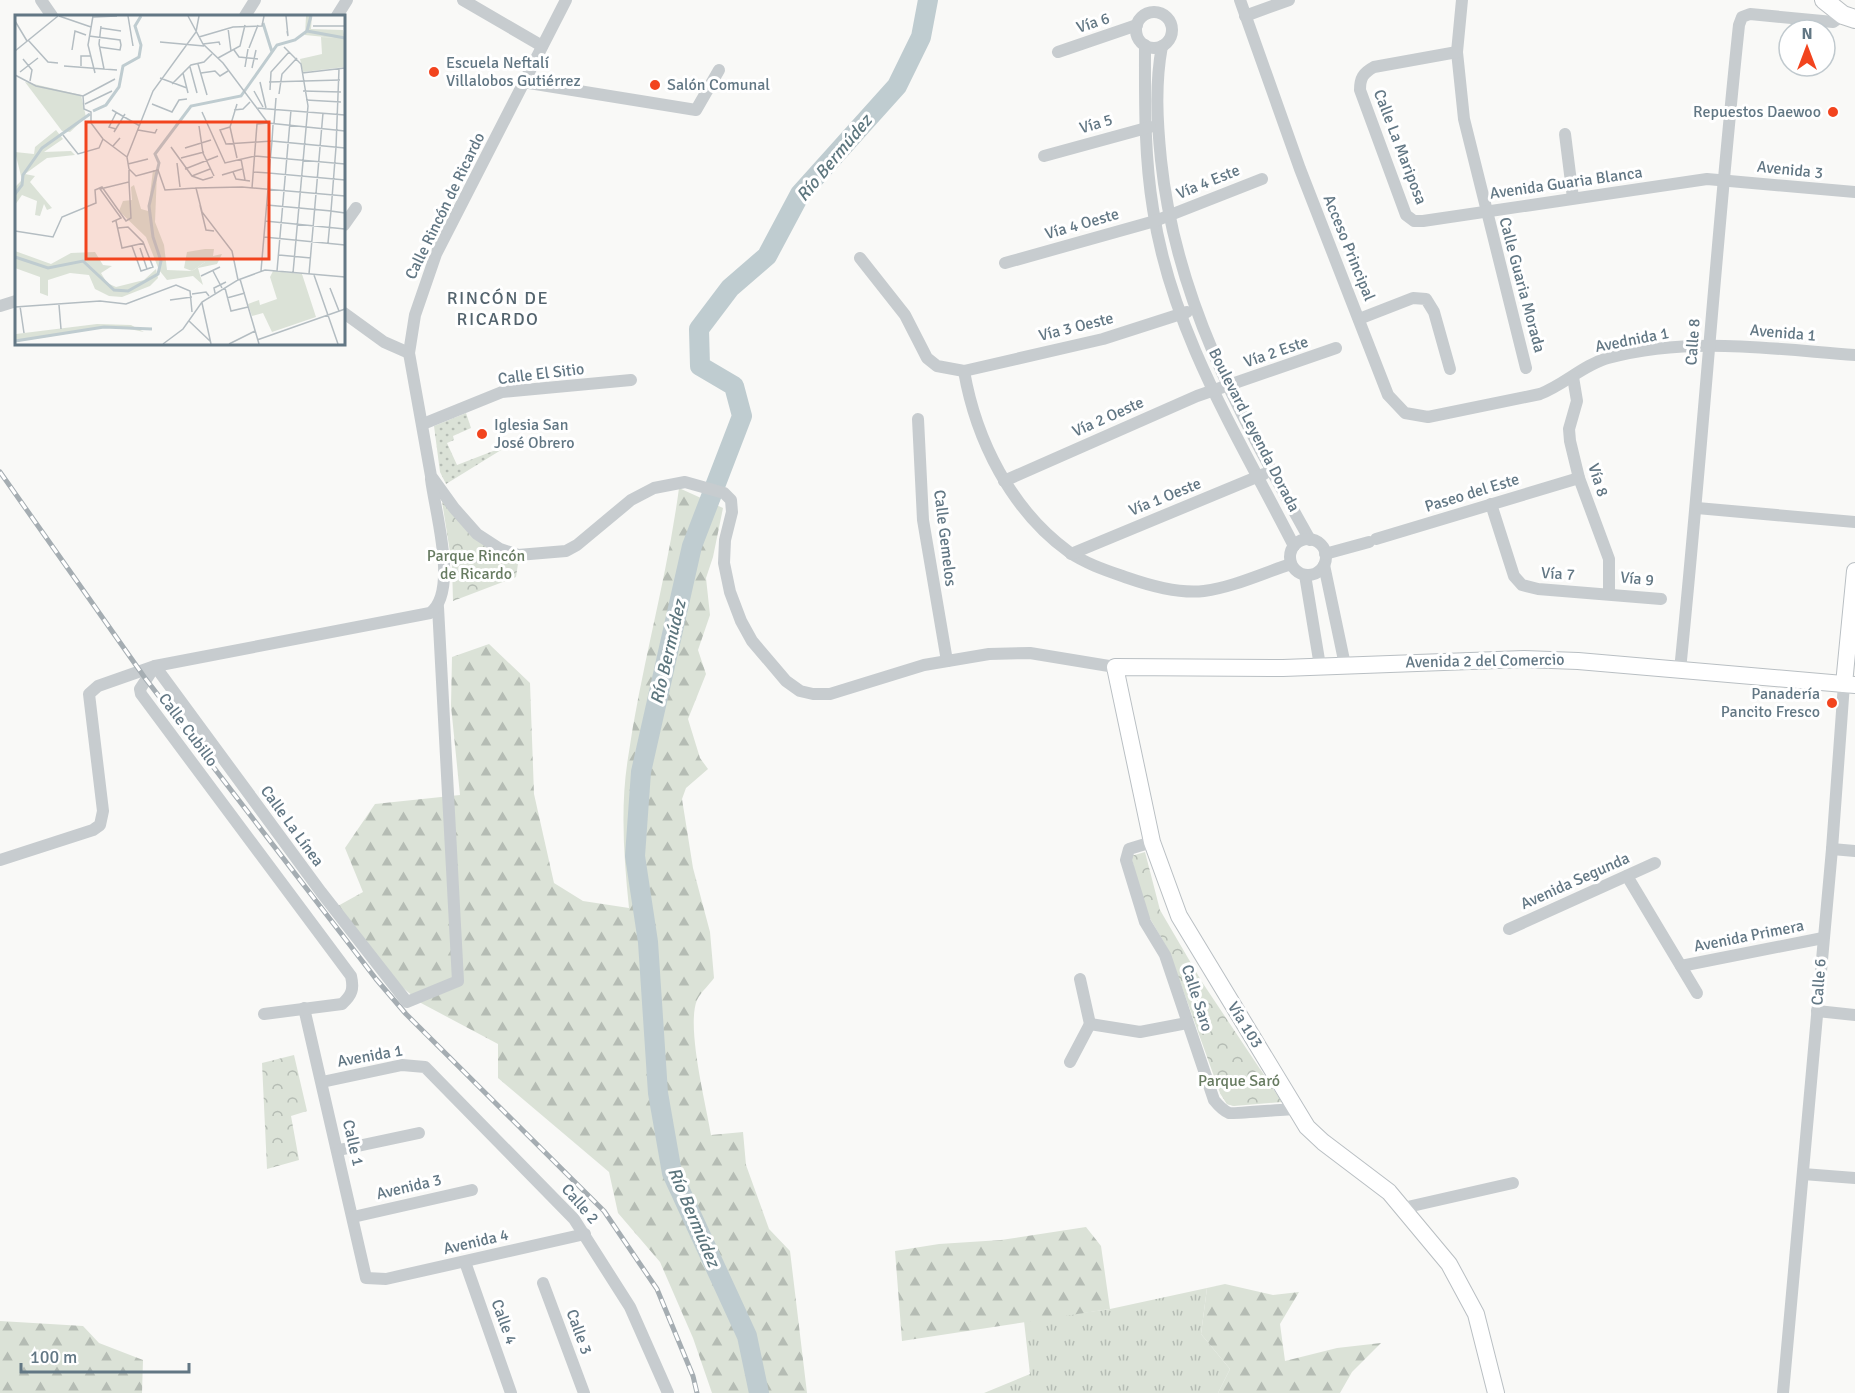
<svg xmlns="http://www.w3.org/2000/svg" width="1855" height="1393" viewBox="0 0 1855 1393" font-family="Signika,sans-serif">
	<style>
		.grass { fill: url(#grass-tufts) }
		.forest { fill: url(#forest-firs) }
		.park { fill: url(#park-crowns) }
		.garden { fill: url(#garden-dots) }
		.pitch { fill: #dbe2d7 }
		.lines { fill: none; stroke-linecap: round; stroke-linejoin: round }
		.river { stroke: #bfccd0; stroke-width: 20 }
		.secondary-casing { stroke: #b9bfc3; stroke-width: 18 }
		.primary-casing { stroke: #babfc2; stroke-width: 20 }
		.minor { stroke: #c7cccf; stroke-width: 12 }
		.secondary { stroke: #fff; stroke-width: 16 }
		.primary { stroke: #fff; stroke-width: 18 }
		.rail-casing { stroke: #a5adb2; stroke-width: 5 }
		.rail { stroke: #fff; stroke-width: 3; stroke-dasharray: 9; stroke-linecap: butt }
		.poi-dot { fill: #f2441e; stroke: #fff; stroke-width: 2 }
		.labels { text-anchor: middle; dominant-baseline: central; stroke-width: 6; stroke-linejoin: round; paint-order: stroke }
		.street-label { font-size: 16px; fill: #627784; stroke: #fff }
		.poi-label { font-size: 16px; fill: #627784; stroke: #fff; text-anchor: start }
		.park-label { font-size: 16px; fill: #677b61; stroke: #fff }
		.water-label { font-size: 18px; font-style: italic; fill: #5d767e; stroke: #fff }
		.neighbourhood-label { font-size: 18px; letter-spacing: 1.5px; fill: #54646e; stroke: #fff }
		.inset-river { fill: none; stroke: #bfccd0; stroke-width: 3 }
		.inset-road { fill: none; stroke: #b4bdc2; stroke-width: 1.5 }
		.view { fill: #f2441e; fill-opacity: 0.15; stroke: #f2441e; stroke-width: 3 }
		.inset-edge { fill: none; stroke: #627784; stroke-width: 3 }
	</style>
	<defs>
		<pattern id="grass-tufts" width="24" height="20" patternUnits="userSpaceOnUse" patternTransform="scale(1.5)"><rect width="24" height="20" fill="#dbe2d7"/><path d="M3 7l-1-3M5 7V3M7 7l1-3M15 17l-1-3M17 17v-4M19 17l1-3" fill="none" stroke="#b5bcb4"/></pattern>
		<pattern id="forest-firs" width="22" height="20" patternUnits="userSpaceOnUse" patternTransform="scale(1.5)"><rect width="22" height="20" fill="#dbe2d7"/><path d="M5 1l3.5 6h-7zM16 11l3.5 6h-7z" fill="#b5bcb4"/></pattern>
		<pattern id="park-crowns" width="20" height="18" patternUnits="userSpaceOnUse" patternTransform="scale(1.5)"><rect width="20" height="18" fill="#dbe2d7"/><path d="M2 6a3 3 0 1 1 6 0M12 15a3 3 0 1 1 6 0" fill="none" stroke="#b5bcb4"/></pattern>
		<pattern id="garden-dots" width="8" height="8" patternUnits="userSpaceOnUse" patternTransform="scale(1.5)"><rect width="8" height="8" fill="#dbe2d7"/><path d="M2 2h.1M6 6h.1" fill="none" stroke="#b5bcb4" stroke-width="1.8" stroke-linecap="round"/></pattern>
	</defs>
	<rect width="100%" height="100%" fill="#f9f9f7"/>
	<!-- grass -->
	<path class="grass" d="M 1207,1288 L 1201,1334 L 1230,1369 L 1218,1393 L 984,1393 L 1030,1374 L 1024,1321 L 1110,1309 Z"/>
	<!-- forest -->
	<g class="forest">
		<path d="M 679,488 L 723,508 L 713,557 L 706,578 L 710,615 L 698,650 L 706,674 L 688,719 L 700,758 L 708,769 L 686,788 L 682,799 L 693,868 L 710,932 L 714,978 C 709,985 701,992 697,1000 C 686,1027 706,1104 711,1135 L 743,1132 L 746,1165 L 769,1229 L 790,1251 L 807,1393 L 712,1393 L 693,1338 L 660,1262 L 618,1213 L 609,1172 L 498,1078 L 498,1044 L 421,1003 L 395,981 L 336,907 L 363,892 L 345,848 L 375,804 L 460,795 L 451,706 L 452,657 L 489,644 L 530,683 L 534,794 L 554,883 L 583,901 L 629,908 C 624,859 620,807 628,758 C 641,667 667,579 679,488 Z"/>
		<path d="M 1086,1227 L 1101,1246 L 1110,1309 L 902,1341 L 895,1251 L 939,1244 L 1001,1240 Z"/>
		<path d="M 1225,1284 L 1273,1295 L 1299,1292 L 1280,1324 L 1285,1361 L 1337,1348 L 1381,1343 L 1352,1372 L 1340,1393 L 1218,1393 L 1230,1369 L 1201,1334 L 1207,1288 Z"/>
		<path d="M 0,1321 L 83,1326 L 99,1343 L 143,1360 L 142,1393 L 0,1393 Z"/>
	</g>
	<!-- park -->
	<g class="park">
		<path d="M 441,495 L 452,510 L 519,557 L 516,577 L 453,601 L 452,565 Z"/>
		<path d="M 1145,852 L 1160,910 L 1202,982 L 1282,1102 L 1234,1106 L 1227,1104 L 1220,1093 L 1169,951 L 1145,910 L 1131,856 Z"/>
		<path d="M 294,1055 L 307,1111 L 291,1116 L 299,1160 L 267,1169 L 262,1063 Z"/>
	</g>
	<!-- garden -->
	<path class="garden" d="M 466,413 L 471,428 L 453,436 L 454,440 L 447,443 L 457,465 L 511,444 L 446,484 L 440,472 L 434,426 Z"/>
	<!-- pitch -->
	<path class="pitch" d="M 1260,1069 L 1272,1087 L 1234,1106 L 1227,1104 L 1220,1093 Z"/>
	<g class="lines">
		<!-- river -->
		<path class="river" d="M 759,1393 L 747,1336 L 672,1173 L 658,1093 L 648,942 L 635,856 L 641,772 L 692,546 L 742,416 L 734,386 L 700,366 L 699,329 L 730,288 L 767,256 L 800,194 L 897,86 L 921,37 L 928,0"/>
		<!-- secondary casing -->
		<g class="secondary-casing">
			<g id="secondary">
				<path d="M 1844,684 L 1855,571"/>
				<path d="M 1496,1393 L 1476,1314 L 1449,1264 L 1389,1192 L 1323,1142 L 1307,1127 L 1179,916 L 1152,842 L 1115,667 L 1283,668 L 1524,659 L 1578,661 L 1855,685"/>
			</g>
		</g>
		<!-- primary casing -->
		<g class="primary-casing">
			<path id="primary" d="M 1824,0 L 1843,15 L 1855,19"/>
		</g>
		<!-- minor -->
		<g class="minor">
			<path d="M 41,0 L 52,16"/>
			<path d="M 463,0 L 542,46"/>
			<path d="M 566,0 L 436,254 L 415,315 L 409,353 L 431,476 L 454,508 L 477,534 L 500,549 L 518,555 L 566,551 L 577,545 L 631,500 L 654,488 L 685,482 L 724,493 L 731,500 L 732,512 L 725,540 L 724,563 L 730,592 L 741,621 L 752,641 L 786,681 L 800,691 L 813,694 L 830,694 L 924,665 L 989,654 L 1030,653 L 1115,667"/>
			<path d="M 1240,0 L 1300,169 L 1388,395 L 1405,413 L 1428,417 L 1540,394 C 1564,385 1583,365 1608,358 C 1689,336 1773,349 1855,355"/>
			<path d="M 1462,0 L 1457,52 L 1464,119 L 1526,368"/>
			<circle cx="1154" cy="30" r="18"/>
			<path d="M 245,16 L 255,0"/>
			<path d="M 337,16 L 347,0"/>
			<path d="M 1245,16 L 1289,0"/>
			<path d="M 1145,45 C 1145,100 1144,154 1153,209 C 1171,331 1239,438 1294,546"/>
			<path d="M 1162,46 C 1155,84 1157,121 1161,160 C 1176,303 1241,416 1310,540"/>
			<path d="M 1058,52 L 1137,25"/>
			<path d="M 1457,52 L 1374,67 C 1363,73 1360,78 1360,90 L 1406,215 L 1414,221 L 1423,221 L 1707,179 L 1855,192"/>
			<path d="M 523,82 L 696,110 L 719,70"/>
			<path d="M 1565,134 L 1573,198"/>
			<path d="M 1044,156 L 1150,127"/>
			<path d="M 344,225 L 356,208"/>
			<path d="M 860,258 L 905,315 L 927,358 L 937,366 L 964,371 L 1103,339 L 1187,312"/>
			<path d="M 1005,263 L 1155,221 L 1262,179"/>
			<path d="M 0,306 L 16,301"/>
			<path d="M 344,313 L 384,342 L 409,353"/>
			<path d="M 1359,319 L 1413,298 L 1426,299 L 1434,312 L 1450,369"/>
			<path d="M 964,371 C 976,440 1011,510 1069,552 C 1086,564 1108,571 1128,578 C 1151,586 1179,594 1204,591 C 1234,587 1263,573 1291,564"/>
			<path d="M 1573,377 L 1577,401 L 1569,429 L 1570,441 L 1579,478 L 1609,559 L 1609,593"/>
			<path d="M 918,419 L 923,520 L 947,661"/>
			<path d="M 423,424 L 502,392 L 631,380"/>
			<path d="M 1004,481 L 1197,396 L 1336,348"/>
			<path d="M 1491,504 L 1514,576 L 1522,585 L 1538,589 L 1661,599"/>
			<path d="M 1697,508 L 1855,522"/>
			<path d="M 1376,539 L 1579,478"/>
			<circle cx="1308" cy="557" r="18"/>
			<path d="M 1071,554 L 1264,474"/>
			<path d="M 1325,554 L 1369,542"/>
			<path d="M 1324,565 L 1345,665"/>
			<path d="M 1305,575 L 1320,666"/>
			<path d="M 1680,670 C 1702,455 1716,240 1739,25 L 1742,17 L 1750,14 L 1833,22 L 1843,15"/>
			<path d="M 1152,842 L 1129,849 L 1126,860 L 1145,922 L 1165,955 L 1214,1100 C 1218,1105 1222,1110 1229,1113 C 1232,1114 1288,1109 1296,1109"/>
			<path d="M 1832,849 L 1855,851"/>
			<path d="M 0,860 L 93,830 L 100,825 L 103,811 L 89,694 L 98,686 L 155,666 L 321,892 L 407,1002 L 458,981 L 438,607"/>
			<path d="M 1627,876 L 1697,993"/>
			<path d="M 1509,929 L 1655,863"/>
			<path d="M 1681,966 L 1823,938"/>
			<path d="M 1080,979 L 1090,1024"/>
			<path d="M 304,1008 L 366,1278 L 386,1279 L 585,1234"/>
			<path d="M 1817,1011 L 1855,1015"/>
			<path d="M 264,1014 L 342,1004 C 352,995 354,989 351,976 L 141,694 L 140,689 L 155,666 L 430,613 C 459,592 435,512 431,479"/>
			<path d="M 1090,1024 L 1140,1032 L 1187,1023"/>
			<path d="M 1070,1062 L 1090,1024"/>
			<path d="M 322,1082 L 402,1065 L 425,1067 L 574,1219 L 630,1307 L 668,1393"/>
			<path d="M 339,1150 L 419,1133"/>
			<path d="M 1803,1174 L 1855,1178"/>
			<path d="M 1403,1208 L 1513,1183"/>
			<path d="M 353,1217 L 472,1190"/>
			<path d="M 465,1262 L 511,1393"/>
			<path d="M 543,1283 L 584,1393"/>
			<path d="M 1783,1393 L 1832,849 L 1844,684"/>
		</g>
		<!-- secondary -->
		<use href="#secondary" class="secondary"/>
		<!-- primary -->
		<use href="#primary" class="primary"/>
		<!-- rail casing -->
		<g class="rail-casing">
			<path id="rail" d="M 0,472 L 145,678 L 376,979 L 406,1014 L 604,1211 L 657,1289 L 693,1376 L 697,1393"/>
		</g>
		<!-- rail -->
		<use href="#rail" class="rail"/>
	</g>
	<!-- markers -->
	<g class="poi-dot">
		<circle cx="434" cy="72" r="6"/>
		<circle cx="655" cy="85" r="6"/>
		<circle cx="1833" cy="112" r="6"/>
		<circle cx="482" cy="434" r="6"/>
		<circle cx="1832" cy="703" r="6"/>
	</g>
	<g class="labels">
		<!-- street labels -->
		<g class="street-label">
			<text transform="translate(1093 23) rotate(-18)">Vía 6</text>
			<text transform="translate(1096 124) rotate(-16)">Vía 5</text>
			<text transform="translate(1400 147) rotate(69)">Calle La Mariposa</text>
			<text transform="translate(1790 170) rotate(6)">Avenida 3</text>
			<text transform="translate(1208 182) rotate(-22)">Vía 4 Este</text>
			<text transform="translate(1566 183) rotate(-8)">Avenida Guaria Blanca</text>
			<text transform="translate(445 206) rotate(-64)">Calle Rincón de Ricardo</text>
			<text transform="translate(1082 224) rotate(-16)">Vía 4 Oeste</text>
			<text transform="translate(1349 248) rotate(68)">Acceso Principal</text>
			<text transform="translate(1522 285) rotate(75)">Calle Guaria Morada</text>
			<text transform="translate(1076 327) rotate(-14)">Vía 3 Oeste</text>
			<text transform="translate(1783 333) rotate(5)">Avenida 1</text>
			<text transform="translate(1632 340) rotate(-11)">Avednida 1</text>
			<text transform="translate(1693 342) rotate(-86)">Calle 8</text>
			<text transform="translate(1276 352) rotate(-19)">Vía 2 Este</text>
			<text transform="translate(541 374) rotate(-7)">Calle El Sitio</text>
			<text transform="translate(1108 417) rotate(-24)">Vía 2 Oeste</text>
			<text transform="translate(1254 430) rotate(63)">Boulevard Leyenda Dorada</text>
			<text transform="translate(1598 480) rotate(72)">Vía 8</text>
			<text transform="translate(1472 493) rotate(-17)">Paseo del Este</text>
			<text transform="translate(1165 497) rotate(-22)">Vía 1 Oeste</text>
			<text transform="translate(945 538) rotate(83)">Calle Gemelos</text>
			<text transform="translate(1558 574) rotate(3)">Vía 7</text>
			<text transform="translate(1637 579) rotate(6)">Vía 9</text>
			<text transform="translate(1485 661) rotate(-1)">Avenida 2 del Comercio</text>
			<text transform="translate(188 730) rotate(53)">Calle Cubillo</text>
			<text transform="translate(292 826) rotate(54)">Calle La Línea</text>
			<text transform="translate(1575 881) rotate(-24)">Avenida Segunda</text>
			<text transform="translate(1749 936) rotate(-11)">Avenida Primera</text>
			<text transform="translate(1819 982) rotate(-86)">Calle 6</text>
			<text transform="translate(1197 998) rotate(72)">Calle Saro</text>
			<text transform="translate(1245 1025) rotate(58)">Vía 103</text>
			<text transform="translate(370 1056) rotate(-10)">Avenida 1</text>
			<text transform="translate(353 1143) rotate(77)">Calle 1</text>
			<text transform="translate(409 1187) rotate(-13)">Avenida 3</text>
			<text transform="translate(580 1204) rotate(49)">Calle 2</text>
			<text transform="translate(476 1242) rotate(-13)">Avenida 4</text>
			<text transform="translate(504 1322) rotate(70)">Calle 4</text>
			<text transform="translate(579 1332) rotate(70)">Calle 3</text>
		</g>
		<!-- poi labels -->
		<g class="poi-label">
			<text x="446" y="63">Escuela Neftalí<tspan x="446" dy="18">Villalobos Gutiérrez</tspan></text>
			<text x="667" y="85">Salón Comunal</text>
			<text x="1821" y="112" text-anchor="end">Repuestos Daewoo</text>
			<text x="494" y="425">Iglesia San<tspan x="494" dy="18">José Obrero</tspan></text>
			<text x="1820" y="694" text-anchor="end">Panadería<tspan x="1820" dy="18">Pancito Fresco</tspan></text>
		</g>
		<!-- park labels -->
		<g class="park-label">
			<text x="476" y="556">Parque Rincón<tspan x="476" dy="18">de Ricardo</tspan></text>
			<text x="1239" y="1081">Parque Saró</text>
		</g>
		<!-- water labels -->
		<g class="water-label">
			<text transform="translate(834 158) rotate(-50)">Río Bermúdez</text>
			<text transform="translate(668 652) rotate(-77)">Río Bermúdez</text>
			<text transform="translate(694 1217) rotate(67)">Río Bermúdez</text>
		</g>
		<!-- neighbourhood labels -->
		<g class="neighbourhood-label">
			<text x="498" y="298">RINCÓN DE<tspan x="498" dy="21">RICARDO</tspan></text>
		</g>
	</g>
	<!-- overview -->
	<g transform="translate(15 15)">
		<rect width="330" height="330" fill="#f9f9f7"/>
		<path d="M 10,67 L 66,80 L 71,102 L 55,117 L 47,116 ZM 190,234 L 190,247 L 177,256 L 169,253 L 172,237 Z" fill="#dbe2d7"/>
		<path d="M 291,1 L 297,1 L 296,14 L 328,15 L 330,24 L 290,20 ZM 41,115 L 48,124 L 29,137 L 56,136 L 60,140 L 32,143 L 10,159 L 20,161 L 15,167 L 37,193 L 32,195 L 29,189 L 25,201 L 20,200 L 22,186 L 7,180 L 0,190 L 0,172 L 7,165 L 0,137 L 19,139 L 20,132 ZM 138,155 L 142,157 L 140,207 L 149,230 L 152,255 L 177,256 L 190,247 L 190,234 L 199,234 L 198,241 L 207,239 L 202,249 L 183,253 L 188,270 L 178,261 L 152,265 L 144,255 L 131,222 L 104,196 L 108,186 L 117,185 L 116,172 L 119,170 L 126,194 L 133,196 ZM 0,236 L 36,249 L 56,238 L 80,237 L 88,250 L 97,251 L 86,258 L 92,268 L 101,272 L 129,265 L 141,254 L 143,263 L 135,271 L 107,282 L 94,281 L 80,274 L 74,260 L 55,258 L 33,265 L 33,281 L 25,278 L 25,262 L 0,253 ZM 82,309 L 116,310 L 129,317 L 100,311 L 0,327 L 1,319 Z" fill="#dbe2d7"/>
		<path d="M 258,256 L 287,259 L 301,302 L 257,317 L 248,298 L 237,301 L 233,289 L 244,285 L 245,290 L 262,284 L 255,262 Z" fill="#dbe2d7"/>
		<path d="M 306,22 L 330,23 L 330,52 L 288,57 L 285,44 L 307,39 Z" fill="#dbe2d7"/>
		<path class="inset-river" d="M 248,8 L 257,37M 292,16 L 330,23M 78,96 L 91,90 L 104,72 L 108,51 L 124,42 L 126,30 L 120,11 L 126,1M 0,179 L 7,170 L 8,160 L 27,133 L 75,99M 0,242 L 33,253 L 68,246 L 99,275 L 113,276 L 143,259 L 146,246 L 138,222 L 134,191 L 144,148 L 140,139 L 176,91 L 226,81 L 262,30 L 280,25 L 292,16 L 296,1M 0,326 L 89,312 L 137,314"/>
		<path class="inset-road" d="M 44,1 L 76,12M 78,1 L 73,30 L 80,58M 113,1 L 118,31M 173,1 L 188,29 L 208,48 L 253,108 L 330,116M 271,1 L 273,21 L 272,16M 78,2 L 102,1M 0,6 L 12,26M 86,11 L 84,29 L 89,54M 298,11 L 329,11M 86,13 L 106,16M 213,13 L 216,36M 74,21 L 105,25 L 106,30 L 105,35 L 84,32M 184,22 L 218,12 L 247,11 L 249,1M 13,25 L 33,47 L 43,48M 145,27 L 189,31M 188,29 L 204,27 L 205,30M 269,32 L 286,49 L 293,91 L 278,258M 234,33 L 243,10M 57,35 L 60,16 L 71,20M 219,35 L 224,42 L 243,44M 0,36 L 43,1M 203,43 L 225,31 L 230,10M 8,44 L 17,55 L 15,66M 183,49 L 192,80M 49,51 L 102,55M 66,51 L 66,41 L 76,41M 175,52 L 182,78M 230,52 L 233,34M 237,53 L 241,35M 5,57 L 23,43M 168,58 L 173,78M 186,58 L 200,56 L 205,61 L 213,56M 287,58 L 330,53M 0,60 L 21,71 L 68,81M 145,63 L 172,73M 245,67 L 251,93M 254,67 L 325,65M 157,69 L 176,50 L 189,47 L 197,39M 255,75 L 256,57 L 274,37M 239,76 L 248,92M 288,76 L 326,77M 264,79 L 267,59 L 282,43M 68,81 L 69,94 L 76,97 L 76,108 L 88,124 L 112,142M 68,81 L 100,64M 291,85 L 326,87M 70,89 L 97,76M 137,89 L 157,97 L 164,85 L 172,84M 241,93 L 330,100M 97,95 L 125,111M 219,95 L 228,94 L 235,87M 187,97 L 210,148 L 240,141 L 330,149M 259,109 L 261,83M 258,110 L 257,126 L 330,133M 184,111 L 188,138 L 199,161M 215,112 L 205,115 L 211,129 L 257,126 L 254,158 L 238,157M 101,114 L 94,112 L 101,98M 123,115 L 140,118 L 142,114M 99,117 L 110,99M 48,120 L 63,139 L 84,133 L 88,124M 98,131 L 105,123 L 98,131M 156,132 L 177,161 L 188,165 L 198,162M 321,132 L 324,54M 321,132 L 316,196 L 330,198M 170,133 L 196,125M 166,143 L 189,137M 222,143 L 215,112 L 222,89M 226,144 L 230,165M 162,148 L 165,172M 113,149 L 133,144M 170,154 L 203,141M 218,157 L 221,164 L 235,166M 207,160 L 227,154M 177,161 L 195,154M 181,173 L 150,175 L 143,155 L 121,161 L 114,154 L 112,142 L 138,76 L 181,17 L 184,1M 237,173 L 242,109 L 253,108M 253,174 L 254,158 L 330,165M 185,190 L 191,215 L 199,216M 252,190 L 316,196 L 313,228M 101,206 L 107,233 L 129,228M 250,206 L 330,214M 97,207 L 106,203 L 85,174 L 114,167 L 114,155M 103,213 L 113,212 L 128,227 L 138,252 L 126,256 L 117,231M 0,216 L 38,222 L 47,202 L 81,188 L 80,175 L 87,172 L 111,206 L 116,203 L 114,167M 330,216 L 330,242M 249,222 L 330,230M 125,233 L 132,254M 264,240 L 296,243M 198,256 L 207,273M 246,256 L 253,174M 262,256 L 276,95M 294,259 L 308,98M 299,260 L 323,329M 186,261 L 205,252M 225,264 L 244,329M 223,265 L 250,255 L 330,262M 210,273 L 216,296 L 233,292M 315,273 L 324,296M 200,278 L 199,273 L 211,267M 177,279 L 191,277 L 194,281M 212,283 L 230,278M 155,285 L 177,282M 187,288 L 196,329M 44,290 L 46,314M 5,291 L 9,318M 0,292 L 85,286 L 111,289 L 161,270 L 175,276 L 177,297M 174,306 L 195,326M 242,325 L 330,294M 148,329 L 168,314 L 187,287 L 223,265 L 217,236 L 187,197 L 181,173 L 227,172 L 330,181M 214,329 L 240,316"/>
		<path class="view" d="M 71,107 L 254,107 L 254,244 L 71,244 Z"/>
		<rect width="330" height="330" class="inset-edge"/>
	</g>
	<!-- north arrow -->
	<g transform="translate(1807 48)"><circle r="28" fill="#ffffff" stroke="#c0c9ce" stroke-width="1.5"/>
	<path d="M0-4.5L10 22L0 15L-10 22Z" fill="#f2441e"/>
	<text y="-9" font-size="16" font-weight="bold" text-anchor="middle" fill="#627784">N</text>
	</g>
	<!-- scale -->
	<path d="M21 1363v9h168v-9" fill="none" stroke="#627784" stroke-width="3"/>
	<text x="30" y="1363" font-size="18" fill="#627784" stroke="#ffffff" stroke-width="4.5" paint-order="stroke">100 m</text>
</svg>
